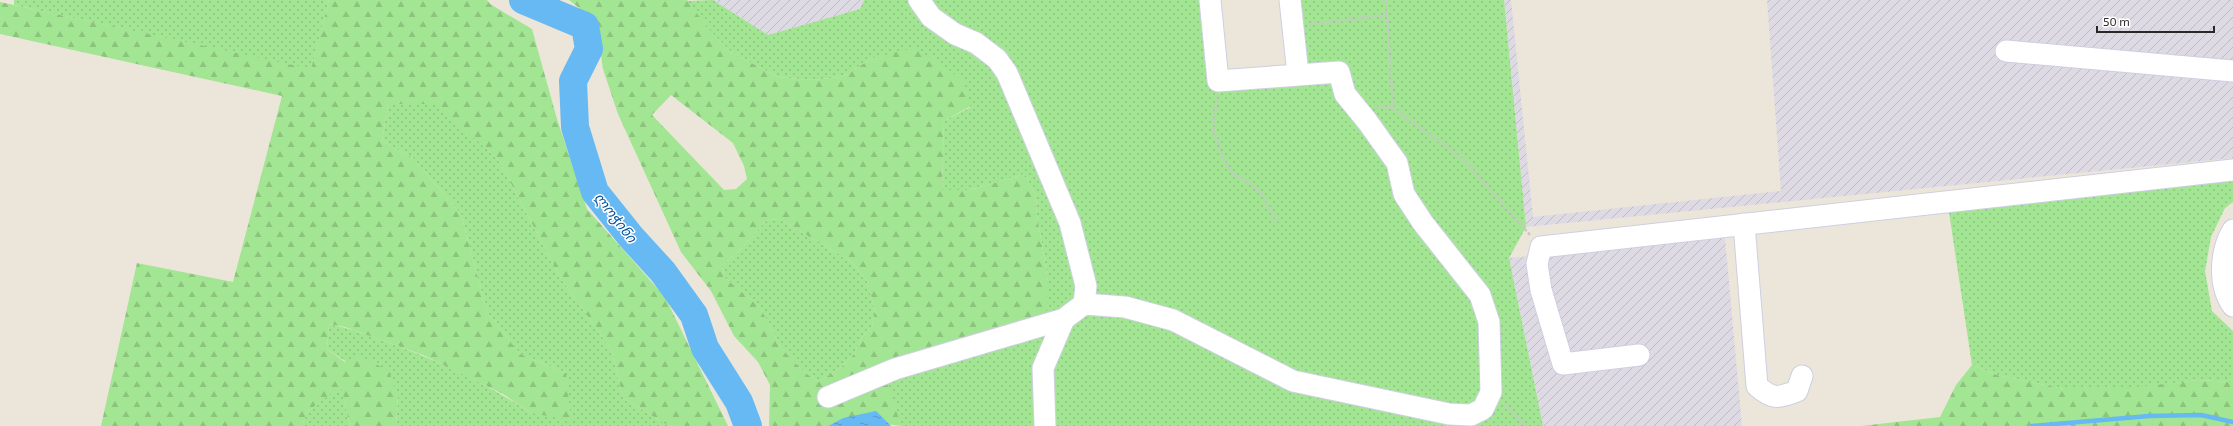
<svg xmlns="http://www.w3.org/2000/svg" width="2233" height="426" viewBox="0 0 2233 426" font-family="'Exo 2','Noto Sans Georgian',sans-serif">
	<style>
		.industrial { fill: url(#industrial-furrows) }
		.grass { fill: url(#grass-dots) }
		.forest { fill: url(#forest-firs); fill-rule: evenodd }
		.water { fill: url(#water-ripples) }
		.lines { fill: none; stroke-linecap: round; stroke-linejoin: round }
		.stream { stroke: #67b9f3; stroke-width: 4.5 }
		.river { stroke: #67b9f3; stroke-width: 28 }
		.minor-casing { stroke: #cecfe2; stroke-width: 23 }
		.path { stroke: #c7c7c7; stroke-width: 2.5; stroke-dasharray: 3 2; stroke-linecap: butt }
		.minor { stroke: #fff; stroke-width: 21 }
		.labels { text-anchor: middle; dominant-baseline: central; stroke-width: 3; stroke-linejoin: round; paint-order: stroke }
		.water-label { font-size: 14px; font-style: italic; fill: #08539c; stroke: #fff }
	</style>
	<defs>
		<pattern id="industrial-furrows" width="10" height="10" patternUnits="userSpaceOnUse"><rect width="10" height="10" fill="#dedae3"/><path d="M-1 1l2-2M0 10L10 0M9 11l2-2" fill="none" stroke="#bebbc3"/></pattern>
		<pattern id="grass-dots" width="8" height="8" patternUnits="userSpaceOnUse"><rect width="8" height="8" fill="#a2e592"/><path d="M2 2h.1M6 6h.1" fill="none" stroke="#8cc47e" stroke-width="1.8" stroke-linecap="round"/></pattern>
		<pattern id="forest-firs" width="22" height="20" patternUnits="userSpaceOnUse"><rect width="22" height="20" fill="#a2e592"/><path d="M5 1l3.5 6h-7zM16 11l3.5 6h-7z" fill="#8cc47e"/></pattern>
		<pattern id="water-ripples" width="26" height="14" patternUnits="userSpaceOnUse"><rect width="26" height="14" fill="#67b9f3"/><path d="M2 4q2-2 4 0t4 0M15 11q2-2 4 0t4 0" fill="none" stroke="#5596c5"/></pattern>
	</defs>
	<rect width="100%" height="100%" fill="#ebe6d9"/>
	<!-- industrial -->
	<g class="industrial">
		<path d="M 713,0 L 864,0 L 860,9 L 768,35 Z"/>
		<path d="M 1504,0 L 1511,0 L 1533,217 L 1781,191 L 1767,0 L 2233,0 L 2233,158 L 1526,227 Z"/>
		<path d="M 1725,238 L 1742,426 L 1543,426 L 1509,258 Z"/>
	</g>
	<!-- grass -->
	<g class="grass">
		<path d="M 14,0 L 329,0 L 311,70 L 14,5 Z"/>
		<path d="M 713,0 L 768,35 L 860,9 L 864,0 L 1202,0 L 1214,85 L 1305,84 L 1295,0 L 1504,0 L 1526,227 L 1509,258 L 1543,426 L 901,426 L 881,364 L 1048,281 L 1037,215 L 1036,197 L 1025,174 L 970,190 L 942,190 L 944,121 L 971,107 L 873,58 L 841,77 L 811,80 L 778,77 L 731,52 L 711,32 L 687,1 Z"/>
		<path d="M 435,103 L 498,159 L 560,277 L 611,349 L 623,398 L 669,426 L 396,426 L 398,396 L 327,349 L 329,324 C 349,328 368,335 387,342 C 437,360 486,383 531,413 L 566,373 L 520,354 L 487,312 L 461,214 L 413,158 L 382,141 L 388,104 Z"/>
		<path d="M 2233,175 L 2233,202 L 2225,208 L 2211,237 L 2205,271 L 2212,311 L 2233,331 L 2233,382 L 2197,380 L 2131,389 L 2064,389 L 1997,375 L 1972,365 L 1949,212 Z"/>
		<path d="M 779,219 L 851,261 L 867,281 L 875,310 L 872,326 L 863,336 L 854,354 L 843,366 L 818,382 L 803,371 L 782,349 L 760,307 L 725,278 L 722,266 L 741,249 L 767,220 Z"/>
		<path d="M 341,385 L 350,426 L 302,426 L 307,412 Z"/>
	</g>
	<!-- forest -->
	<g class="forest">
		<path d="M 329,0 L 487,0 L 490,4 L 532,29 L 557,119 L 587,209 L 665,297 L 728,426 L 669,426 L 623,398 L 611,349 L 560,277 L 498,159 L 435,104 L 388,104 L 382,141 L 413,158 L 461,214 L 487,312 L 520,354 L 566,373 L 571,420 L 531,413 L 503,394 L 423,355 L 345,327 L 329,324 L 327,349 L 345,362 L 360,356 L 389,371 L 398,396 L 396,426 L 350,426 L 341,386 L 307,412 L 302,426 L 101,426 L 137,263 L 233,282 L 282,96 L 0,34 L 0,2 L 311,69 Z"/>
		<path d="M 569,0 L 687,0 L 711,32 L 731,52 L 778,77 L 811,80 L 841,77 L 873,58 L 913,48 L 942,64 L 963,81 L 971,106 L 944,121 L 942,190 L 970,190 L 1025,174 L 1036,197 L 1037,215 L 1048,281 L 1046,314 L 882,364 L 901,426 L 843,418 L 828,426 L 769,426 L 770,385 L 758,362 L 734,336 L 711,291 L 681,252 L 618,114 L 603,69 L 598,35 L 589,16 ZM 671,95 L 733,143 L 744,166 L 747,179 L 736,189 L 724,190 L 652,115 ZM 779,219 L 851,261 L 867,281 L 875,310 L 872,326 L 863,336 L 854,354 L 843,366 L 818,382 L 803,371 L 782,349 L 760,307 L 725,278 L 722,266 L 741,249 L 767,220 Z"/>
		<path d="M 1972,365 L 1997,375 L 2064,389 L 2131,388 L 2197,380 L 2233,382 L 2233,426 L 1861,426 L 1940,417 L 1956,385 Z"/>
	</g>
	<!-- water -->
	<path class="water" d="M 876,411 L 891,426 L 828,426 L 843,418 Z"/>
	<g class="lines">
		<!-- stream -->
		<path class="stream" d="M 2032,426 L 2149,416 L 2201,415 L 2233,422"/>
		<!-- river -->
		<path class="river" d="M 523,0 L 585,26 L 589,49 L 573,81 L 575,127 L 595,192 L 631,237 L 663,272 L 694,315 L 705,348 L 739,402 L 748,426"/>
		<!-- minor casing -->
		<g class="minor-casing">
			<g id="minor">
				<path d="M 1290,0 L 1298,74"/>
				<path d="M 2006,51 L 2233,71"/>
				<path d="M 1744,224 L 1757,386 C 1773,400 1778,398 1797,391 L 1802,376"/>
				<path d="M 2233,230 C 2220,251 2218,286 2233,306"/>
				<path d="M 1084,304 L 1125,307 L 1173,320 L 1293,381 L 1449,414 L 1471,415 L 1483,409 L 1491,392 L 1489,322 L 1480,295 L 1423,223 L 1404,194 L 1397,163 L 1367,121 L 1345,94 L 1339,72 L 1218,81 L 1210,0"/>
				<path d="M 1639,355 L 1563,364 L 1541,290 L 1537,264 L 1541,247 L 2233,170"/>
				<path d="M 828,397 L 895,369 L 1064,319 L 1084,304 L 1086,286 L 1070,223 L 1007,73 L 997,59 L 976,43 L 955,34 L 931,17 L 919,0"/>
				<path d="M 1045,426 L 1043,368 L 1064,319"/>
			</g>
		</g>
		<!-- path -->
		<g class="path">
			<path d="M 1386,0 L 1393,108"/>
			<path d="M 1310,24 L 1387,15"/>
			<path d="M 1217,98 L 1213,127 L 1223,160 L 1233,174 L 1250,183 L 1263,196 L 1278,224"/>
			<path d="M 1378,106 L 1393,108 L 1461,157 L 1530,235"/>
			<path d="M 1505,404 L 1525,426"/>
		</g>
		<!-- minor -->
		<use href="#minor" class="minor"/>
	</g>
	<g class="labels">
		<!-- water labels -->
		<g class="water-label">
			<text transform="translate(616 217) rotate(52)">ლოჭინი</text>
		</g>
	</g>
	<!-- scale -->
	<path d="M2097 26v6h117v-6" fill="none" stroke="#282828" stroke-width="2"/>
	<text x="2103" y="26" font-size="12" fill="#282828" stroke="#ffffff" stroke-width="3" paint-order="stroke">50 m</text>
</svg>
